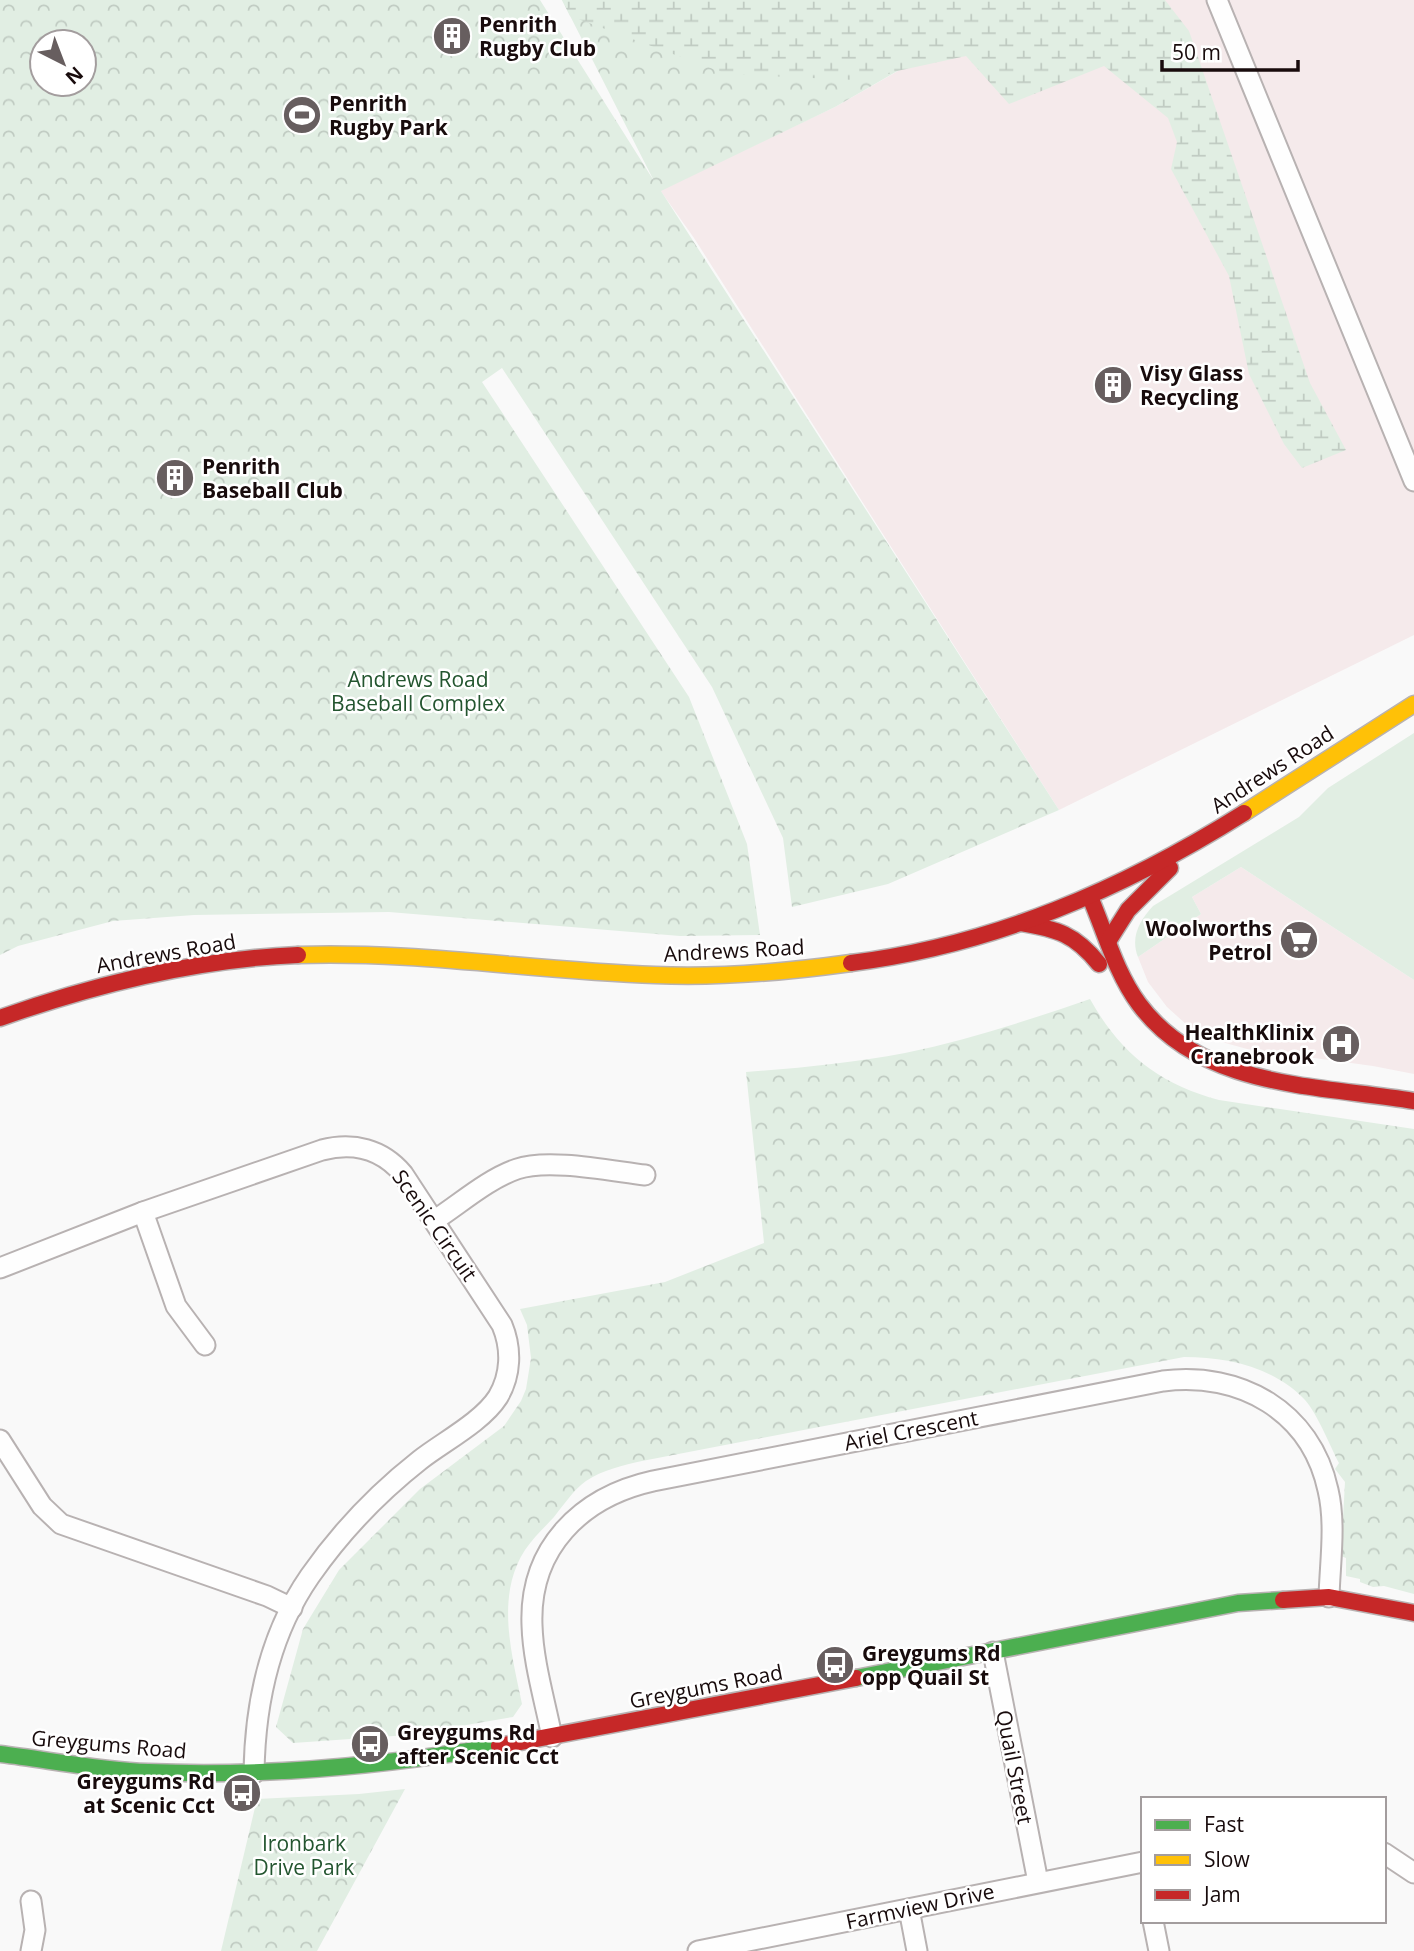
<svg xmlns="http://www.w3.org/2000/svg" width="1414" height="1951" viewBox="0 0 1414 1951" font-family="'Open Sans',sans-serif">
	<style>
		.built { fill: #f5eaeb }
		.grass { fill: #e1eee3 }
		.forest { fill: url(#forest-crowns); fill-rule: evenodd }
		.wetland { fill: url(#wetland-marsh) }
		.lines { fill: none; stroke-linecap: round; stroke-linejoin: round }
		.street-casing { stroke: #b8b2b2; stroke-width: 23 }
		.fast-casing { stroke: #b8b2b2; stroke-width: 19 }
		.slow-casing { stroke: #b8b2b2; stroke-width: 19 }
		.jam-casing { stroke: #b8b2b2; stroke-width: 19 }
		.street { stroke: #fefefe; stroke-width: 19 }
		.fast { stroke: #4caf50; stroke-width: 16 }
		.slow { stroke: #ffc107; stroke-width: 16 }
		.jam { stroke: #c62828; stroke-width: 16 }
		.labels { text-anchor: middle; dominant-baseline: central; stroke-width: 5; stroke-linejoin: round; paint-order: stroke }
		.poi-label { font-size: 21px; font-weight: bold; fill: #180b0c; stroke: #fff; text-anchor: start }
		.park-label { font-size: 21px; fill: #23552f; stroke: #fff }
		.street-label { font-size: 21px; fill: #180b0c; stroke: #fff }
	</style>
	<defs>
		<pattern id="forest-crowns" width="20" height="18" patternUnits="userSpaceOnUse" patternTransform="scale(1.75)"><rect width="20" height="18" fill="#e1eee3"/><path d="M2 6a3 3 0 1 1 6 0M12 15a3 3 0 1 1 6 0" fill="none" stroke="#c0cbc2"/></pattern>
		<pattern id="wetland-marsh" width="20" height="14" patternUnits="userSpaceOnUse" patternTransform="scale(1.75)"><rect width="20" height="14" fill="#e1eee3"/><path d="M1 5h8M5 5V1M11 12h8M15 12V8" fill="none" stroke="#c0cbc2"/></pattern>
	</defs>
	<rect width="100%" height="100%" fill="#f9f9f9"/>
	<!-- built -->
	<g class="built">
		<path d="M 1022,0 L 1414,0 L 1414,635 L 1059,810 L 694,238 L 660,190 L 835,107 Z"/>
		<path d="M 1241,867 L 1414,980 L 1414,1074 L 1373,1066 L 1247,1049 L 1211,1039 L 1187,1025 L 1167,1007 L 1148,982 L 1138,957 L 1201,914 L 1192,897 Z"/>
	</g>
	<!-- grass -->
	<path class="grass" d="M 1414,733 L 1414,980 L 1241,867 L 1192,897 L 1201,914 L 1138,957 C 1130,937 1140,920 1153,906 L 1299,817 L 1328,788 Z"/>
	<!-- forest -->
	<g class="forest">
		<path d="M 0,0 L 540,0 L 654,181 L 562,0 L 1017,2 L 835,107 L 661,191 L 1059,810 L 888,884 L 792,907 L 783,838 L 712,687 L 502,368 L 482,382 L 689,697 L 747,844 L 760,935 L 680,936 L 389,912 L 194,915 L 113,921 L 18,946 L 0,955 ZM 42,42 L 84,42 L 84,84 L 42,84 Z"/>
		<path d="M 1090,999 C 1120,1053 1159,1084 1219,1100 L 1414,1129 L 1414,1594 L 1384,1586 L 1373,1587 L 1360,1582 L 1360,1579 L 1346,1576 L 1346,1558 L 1341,1556 L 1345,1482 L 1335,1469 L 1339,1463 C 1330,1446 1317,1413 1305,1400 C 1274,1367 1227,1357 1184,1357 L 642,1461 C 624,1465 602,1470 586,1481 C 574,1489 563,1506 554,1517 C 544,1528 533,1538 525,1550 C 495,1596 512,1655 522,1704 L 513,1717 L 408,1735 L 293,1743 L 276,1727 L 303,1629 L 339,1570 L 420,1489 L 504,1426 L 521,1401 L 526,1389 L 531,1358 L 527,1325 L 520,1309 L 665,1282 L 764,1243 L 746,1072 C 800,1068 852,1063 905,1053 C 968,1040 1029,1020 1090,999 Z"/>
		<path d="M 405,1789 L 317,1951 L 221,1951 L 257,1799 L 359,1794 Z"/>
	</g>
	<!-- wetland -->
	<path class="wetland" d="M 562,0 L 1165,0 L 1189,31 L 1310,383 L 1346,450 L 1302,468 L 1284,444 L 1249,374 L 1229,276 L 1171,169 L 1177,142 L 1168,118 L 1104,66 L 1009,104 L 966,56 L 856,80 L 727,74 L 570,16 Z"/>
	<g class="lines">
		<!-- street casing -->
		<g class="street-casing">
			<g id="street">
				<path d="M 1217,0 L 1414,481"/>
				<path d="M 143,1212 L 176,1306 L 205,1345"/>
				<path d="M 435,1220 C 461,1203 488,1179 517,1169 C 548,1158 611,1171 645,1175"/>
				<path d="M 0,1268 L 143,1212 L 322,1150 C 353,1142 382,1149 403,1174 L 502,1325 C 512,1349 511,1375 498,1397 C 482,1422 443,1442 420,1460 C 378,1493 340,1533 310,1576 C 269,1635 255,1703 254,1773"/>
				<path d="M 0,1440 L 42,1506 L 61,1524 L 267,1596 L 292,1608"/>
				<path d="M 993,1652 L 1038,1882"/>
				<path d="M 552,1737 C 545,1701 533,1662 532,1625 C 529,1548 581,1497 653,1481 L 1163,1381 C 1240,1371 1311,1411 1328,1490 C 1336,1524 1330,1562 1329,1597"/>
				<path d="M 1384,1853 L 1414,1873"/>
				<path d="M 909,1909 L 917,1951"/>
				<path d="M 1153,1921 L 1159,1951"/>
				<path d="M 31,1951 L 35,1930 L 31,1901"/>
				<path d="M 698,1951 L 1143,1862"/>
			</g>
		</g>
		<!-- fast casing -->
		<g class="fast-casing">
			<g id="fast">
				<path d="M 856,1678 L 1238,1603 L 1283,1600"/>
				<path d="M 0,1754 C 49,1760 99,1770 148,1772 C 267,1777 383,1766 499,1746"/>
			</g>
		</g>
		<!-- slow casing -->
		<g class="slow-casing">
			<g id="slow">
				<path d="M 1244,813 L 1414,704"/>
				<path d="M 298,955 C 418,951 535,971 655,975 C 720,978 786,972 851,963"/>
			</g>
		</g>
		<!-- jam casing -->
		<g class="jam-casing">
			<g id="jam">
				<path d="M 1090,897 C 1105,932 1116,973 1139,1004 C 1202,1089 1319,1085 1414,1101"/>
				<path d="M 1021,923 C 1057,929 1075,934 1099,964"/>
				<path d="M 1109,940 L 1128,910 L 1170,868"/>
				<path d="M 851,963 C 994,945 1123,889 1244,813"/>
				<path d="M 0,1018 C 96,984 196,959 298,955"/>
				<path d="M 1283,1600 L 1329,1597 L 1414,1613"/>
				<path d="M 499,1746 L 856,1678"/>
			</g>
		</g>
		<!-- street -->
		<use href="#street" class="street"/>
		<!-- fast -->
		<use href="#fast" class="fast"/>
		<!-- slow -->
		<use href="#slow" class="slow"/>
		<!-- jam -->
		<use href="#jam" class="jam"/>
	</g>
	<!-- icons -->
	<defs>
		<g id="building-disc" transform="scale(2.0125)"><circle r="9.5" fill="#675e5f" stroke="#fff"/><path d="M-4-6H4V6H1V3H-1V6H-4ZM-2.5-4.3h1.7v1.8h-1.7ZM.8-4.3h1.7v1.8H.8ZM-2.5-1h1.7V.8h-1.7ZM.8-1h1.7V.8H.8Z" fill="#fff"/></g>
		<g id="stadium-disc" transform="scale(2.0125)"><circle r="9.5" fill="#675e5f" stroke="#fff"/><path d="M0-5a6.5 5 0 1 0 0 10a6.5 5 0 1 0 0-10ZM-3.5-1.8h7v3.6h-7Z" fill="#fff"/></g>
		<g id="supermarket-disc" transform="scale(2.0125)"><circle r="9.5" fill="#675e5f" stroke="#fff"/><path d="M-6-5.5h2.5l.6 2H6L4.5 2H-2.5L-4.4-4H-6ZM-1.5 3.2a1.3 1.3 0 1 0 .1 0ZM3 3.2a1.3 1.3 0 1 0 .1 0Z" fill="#fff"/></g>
		<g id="hospital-disc" transform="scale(2.0125)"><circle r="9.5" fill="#675e5f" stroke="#fff"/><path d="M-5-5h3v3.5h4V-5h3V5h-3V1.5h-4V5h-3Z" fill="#fff"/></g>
		<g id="bus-disc" transform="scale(2.0125)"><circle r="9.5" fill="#675e5f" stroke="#fff"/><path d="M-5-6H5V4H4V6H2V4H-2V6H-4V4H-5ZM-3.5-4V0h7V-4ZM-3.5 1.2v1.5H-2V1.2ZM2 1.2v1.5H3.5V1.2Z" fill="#fff"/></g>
	</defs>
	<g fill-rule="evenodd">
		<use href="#building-disc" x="452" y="36"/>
		<use href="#stadium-disc" x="302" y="115"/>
		<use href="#building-disc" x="1113" y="385"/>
		<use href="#building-disc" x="175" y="478"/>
		<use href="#supermarket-disc" x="1299" y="940"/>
		<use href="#hospital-disc" x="1341" y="1044"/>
		<use href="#bus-disc" x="835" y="1665"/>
		<use href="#bus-disc" x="370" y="1744"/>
		<use href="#bus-disc" x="242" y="1793"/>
	</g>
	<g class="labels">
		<!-- poi labels -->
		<g class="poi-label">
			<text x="479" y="24">Penrith<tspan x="479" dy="24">Rugby Club</tspan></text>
			<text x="329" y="103">Penrith<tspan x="329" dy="24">Rugby Park</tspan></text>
			<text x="1140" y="373">Visy Glass<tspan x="1140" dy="24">Recycling</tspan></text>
			<text x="202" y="466">Penrith<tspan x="202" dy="24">Baseball Club</tspan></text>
			<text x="1272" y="928" text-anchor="end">Woolworths<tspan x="1272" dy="24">Petrol</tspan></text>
			<text x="1314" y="1032" text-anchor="end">HealthKlinix<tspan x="1314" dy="24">Cranebrook</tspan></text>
			<text x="862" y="1653">Greygums Rd<tspan x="862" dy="24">opp Quail St</tspan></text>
			<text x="397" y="1732">Greygums Rd<tspan x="397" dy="24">after Scenic Cct</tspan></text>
			<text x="215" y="1781" text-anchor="end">Greygums Rd<tspan x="215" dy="24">at Scenic Cct</tspan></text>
		</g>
		<!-- park labels -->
		<g class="park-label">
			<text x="418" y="679">Andrews Road<tspan x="418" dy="24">Baseball Complex</tspan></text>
			<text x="304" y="1843">Ironbark<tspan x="304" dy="24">Drive Park</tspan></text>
		</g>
		<!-- street labels -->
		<g class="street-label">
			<text transform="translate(1272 769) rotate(-33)">Andrews Road</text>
			<text transform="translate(734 950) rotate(-3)">Andrews Road</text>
			<text transform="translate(166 953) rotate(-10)">Andrews Road</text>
			<text transform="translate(435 1225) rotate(55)">Scenic Circuit</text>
			<text transform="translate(911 1430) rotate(-11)">Ariel Crescent</text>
			<text transform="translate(706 1686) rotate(-11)">Greygums Road</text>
			<text transform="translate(109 1744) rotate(5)">Greygums Road</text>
			<text transform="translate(1015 1767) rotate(79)">Quail Street</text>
			<text transform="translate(920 1906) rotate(-12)">Farmview Drive</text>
		</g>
	</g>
	<!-- legend -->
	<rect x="1141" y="1797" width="245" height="126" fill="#ffffff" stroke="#a39d9e" stroke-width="2"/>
	<rect x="1155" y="1820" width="35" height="10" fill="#4caf50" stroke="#a39d9e" stroke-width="2"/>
	<text x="1204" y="1832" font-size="21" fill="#180b0c">Fast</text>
	<rect x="1155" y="1855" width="35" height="10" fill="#ffc107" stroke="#a39d9e" stroke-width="2"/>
	<text x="1204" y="1867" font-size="21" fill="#180b0c">Slow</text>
	<rect x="1155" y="1890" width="35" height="10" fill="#c62828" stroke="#a39d9e" stroke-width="2"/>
	<text x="1204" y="1902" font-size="21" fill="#180b0c">Jam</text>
	<!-- north arrow -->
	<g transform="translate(63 63) rotate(138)"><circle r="33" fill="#ffffff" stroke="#a39d9e" stroke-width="2"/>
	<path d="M0-5L12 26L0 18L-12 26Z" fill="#675e5f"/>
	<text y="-10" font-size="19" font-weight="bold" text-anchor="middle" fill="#180b0c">N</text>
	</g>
	<!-- scale -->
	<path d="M1162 60v10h136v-10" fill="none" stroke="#180b0c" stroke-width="3.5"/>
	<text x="1172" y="60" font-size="21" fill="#180b0c" stroke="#ffffff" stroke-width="5" paint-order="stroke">50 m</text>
</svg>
